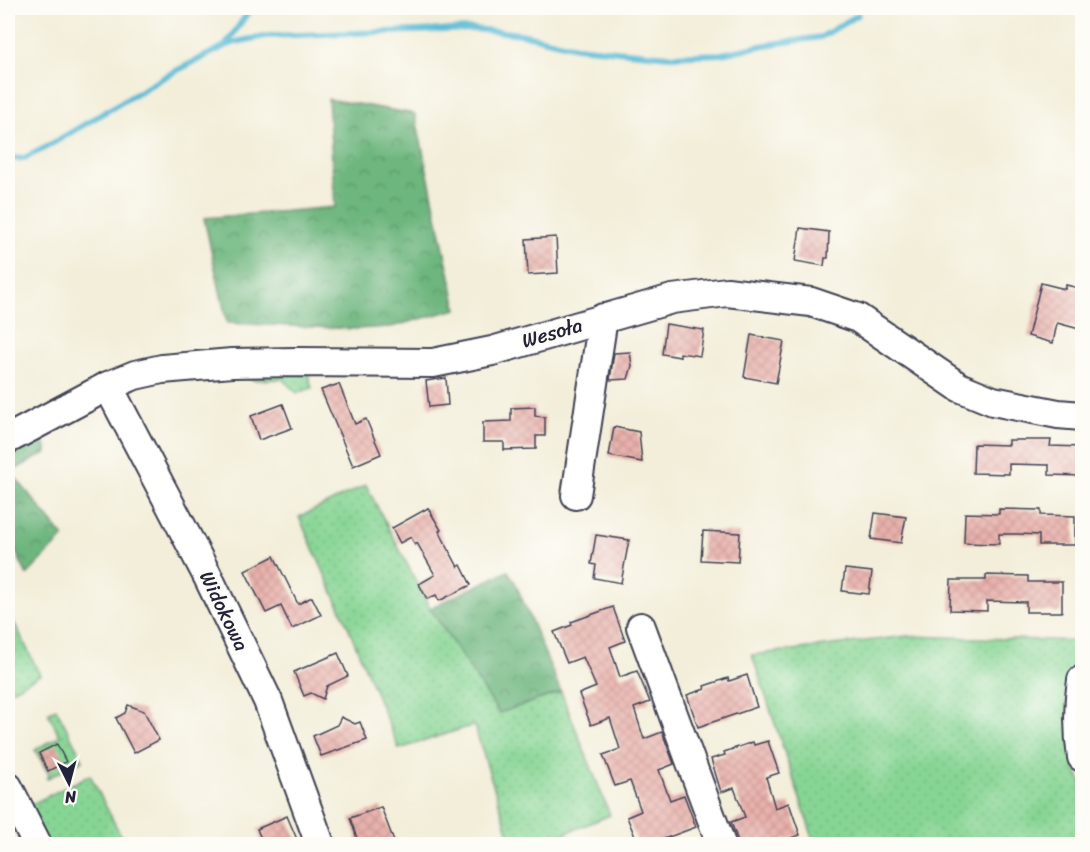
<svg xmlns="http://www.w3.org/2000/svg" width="1090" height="852" viewBox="0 0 1090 852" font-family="Sriracha,sans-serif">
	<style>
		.grass { fill: url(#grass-dots); stroke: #547c68; stroke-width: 1.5 }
		.forest { fill: url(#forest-crowns); stroke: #486c5c; stroke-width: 1.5 }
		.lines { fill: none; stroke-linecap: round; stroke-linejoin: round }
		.stream { stroke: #55b9d4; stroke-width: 6 }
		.building { fill: url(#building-cross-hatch) }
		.minor-casing { stroke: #414153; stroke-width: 32 }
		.minor { stroke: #fff; stroke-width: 28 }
		.labels { text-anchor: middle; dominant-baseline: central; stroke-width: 5; stroke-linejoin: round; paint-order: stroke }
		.street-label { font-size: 20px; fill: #22223b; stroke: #fdfcf7 }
	</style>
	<defs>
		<pattern id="grass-dots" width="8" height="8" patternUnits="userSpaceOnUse" patternTransform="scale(1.5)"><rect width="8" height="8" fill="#87d594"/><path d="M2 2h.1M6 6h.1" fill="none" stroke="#74b780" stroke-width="1.8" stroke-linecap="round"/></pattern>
		<pattern id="forest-crowns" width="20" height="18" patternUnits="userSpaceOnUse" patternTransform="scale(1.5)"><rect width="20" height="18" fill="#6db67e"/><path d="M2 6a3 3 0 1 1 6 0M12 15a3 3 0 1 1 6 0" fill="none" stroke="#599468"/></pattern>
		<pattern id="building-cross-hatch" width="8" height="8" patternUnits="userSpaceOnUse" patternTransform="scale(1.5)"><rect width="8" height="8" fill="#e9b1ab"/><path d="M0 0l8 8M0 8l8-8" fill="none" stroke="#c89894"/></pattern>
	</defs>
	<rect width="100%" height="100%" fill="#fdfcf7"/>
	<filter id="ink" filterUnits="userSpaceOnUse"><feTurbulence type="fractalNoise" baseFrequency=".0167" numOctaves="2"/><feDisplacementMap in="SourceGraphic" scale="12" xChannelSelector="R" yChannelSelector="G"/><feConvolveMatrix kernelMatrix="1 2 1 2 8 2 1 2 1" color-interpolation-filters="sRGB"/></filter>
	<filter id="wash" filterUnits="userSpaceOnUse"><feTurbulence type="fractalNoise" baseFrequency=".008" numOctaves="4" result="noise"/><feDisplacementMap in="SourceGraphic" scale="24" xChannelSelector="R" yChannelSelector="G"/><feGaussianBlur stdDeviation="1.35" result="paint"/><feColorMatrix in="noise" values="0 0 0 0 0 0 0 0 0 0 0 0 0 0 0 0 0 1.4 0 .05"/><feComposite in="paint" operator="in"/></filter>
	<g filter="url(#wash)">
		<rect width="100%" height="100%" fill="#f3eed9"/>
		<!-- grass -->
		<g class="grass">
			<path d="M 307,368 L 312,388 L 297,393 L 282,379 L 254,380 L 217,370 Z"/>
			<path d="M 366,485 L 430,608 L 499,713 L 561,692 L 610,815 L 539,844 L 512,844 L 474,725 L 399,749 L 344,617 L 299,517 Z"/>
			<path d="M 8,610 L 40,675 L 8,692 Z"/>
			<path d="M 907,636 L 1081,641 L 1067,702 L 1075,767 L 1082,784 L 1082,839 L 1069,844 L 815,844 L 752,655 Z"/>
			<path d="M 56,708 L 83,760 L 46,779 L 49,775 L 35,750 L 60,736 L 48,713 Z"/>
			<path d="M 90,775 L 125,844 L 47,844 L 28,806 Z"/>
		</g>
		<!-- forest -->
		<g class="forest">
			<path d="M 328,99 L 415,114 L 457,309 L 391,327 L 356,329 L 227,323 L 204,218 L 335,207 Z"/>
			<path d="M 42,432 L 47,452 L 11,472 L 64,537 L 27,575 L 8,536 L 8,448 Z"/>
			<path d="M 508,571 L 515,582 L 561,692 L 499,713 L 430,608 Z"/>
		</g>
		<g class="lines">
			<!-- stream -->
			<g class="stream">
				<path d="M 225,46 L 251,8"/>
				<path d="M 8,159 L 24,158 L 43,149 L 166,76 L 225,46 L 236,42 L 266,36 L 474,29 L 521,34 L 576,47 L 669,56 L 721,54 L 765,45 L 821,37 L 858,15"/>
			</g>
		</g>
		<g id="blocks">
			<!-- building -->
			<g class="building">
				<path d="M 800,228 L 829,232 L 828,258 L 825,258 L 824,266 L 795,261 Z"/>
				<path d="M 556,237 L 558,273 L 528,275 L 526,239 Z"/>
				<path d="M 1041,283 L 1065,289 L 1066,285 L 1083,289 L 1083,330 L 1057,323 L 1053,343 L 1028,336 Z"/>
				<path d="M 666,324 L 704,330 L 700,356 L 680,353 L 680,357 L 662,354 Z"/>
				<path d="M 751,335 L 784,341 L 776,383 L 744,377 Z"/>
				<path d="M 630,352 L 632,366 L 628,379 L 610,380 L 614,353 Z"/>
				<path d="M 446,378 L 448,405 L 429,407 L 426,381 Z"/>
				<path d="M 339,384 L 355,424 L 366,419 L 381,454 L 353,466 L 321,390 Z"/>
				<path d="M 283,404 L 292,428 L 259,440 L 251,416 Z"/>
				<path d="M 535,407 L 535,416 L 545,417 L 545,436 L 536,436 L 536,449 L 504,450 L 504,442 L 483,442 L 483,422 L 511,421 L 511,408 Z"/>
				<path d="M 614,427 L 639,432 L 642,462 L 609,456 Z"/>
				<path d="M 1009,440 L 1051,440 L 1050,446 L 1083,447 L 1083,476 L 1049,475 L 1049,465 L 1009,464 L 1009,474 L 973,473 L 974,444 L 1009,445 Z"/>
				<path d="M 428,508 L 441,530 L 439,531 L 458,567 L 461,565 L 471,585 L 439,601 L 436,595 L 427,599 L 419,584 L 435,575 L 417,543 L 415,545 L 411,537 L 400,543 L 392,528 Z"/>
				<path d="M 999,509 L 1041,510 L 1041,515 L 1075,516 L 1075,545 L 1039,545 L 1039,535 L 1019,534 L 999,534 L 999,544 L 964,543 L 965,513 L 999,514 Z"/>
				<path d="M 875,513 L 906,517 L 901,543 L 871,539 Z"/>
				<path d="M 703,531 L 740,533 L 738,562 L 701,560 Z"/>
				<path d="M 596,535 L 629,540 L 621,583 L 594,578 L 596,565 L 591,564 Z"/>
				<path d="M 274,556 L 298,604 L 312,597 L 321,615 L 292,629 L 281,606 L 266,613 L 245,571 Z"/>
				<path d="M 845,569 L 872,572 L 869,594 L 842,591 Z"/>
				<path d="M 986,575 L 1028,576 L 1028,582 L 1062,582 L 1062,612 L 1026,612 L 1026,602 L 987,601 L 987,611 L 950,610 L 951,580 L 986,580 Z"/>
				<path d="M 613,607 L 625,641 L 610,647 L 620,677 L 637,671 L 650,702 L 634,708 L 644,739 L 662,732 L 674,764 L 659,770 L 670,800 L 684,795 L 696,827 L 650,844 L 638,844 L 627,817 L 641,811 L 630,781 L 615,786 L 603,755 L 620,749 L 610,718 L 591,725 L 579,694 L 596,687 L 583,657 L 567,663 L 554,632 L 572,625 L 571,622 Z"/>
				<path d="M 338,653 L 348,676 L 327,686 L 323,699 L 311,693 L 304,696 L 294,672 Z"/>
				<path d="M 747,675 L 757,707 L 698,727 L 687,695 L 705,689 L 704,686 L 728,678 L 729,681 Z"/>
				<path d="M 128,705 L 144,711 L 159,740 L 134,753 L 116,718 L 125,713 Z"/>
				<path d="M 341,717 L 355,724 L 360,722 L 367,740 L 321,756 L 313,736 L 337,725 Z"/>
				<path d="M 768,741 L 779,773 L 766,777 L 775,808 L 789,803 L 800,835 L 772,844 L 739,844 L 731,822 L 745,817 L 734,788 L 721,792 L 711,759 L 725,755 L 724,752 L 753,742 L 754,745 Z"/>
				<path d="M 57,744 L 66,762 L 48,771 L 39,753 Z"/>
				<path d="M 381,807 L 395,844 L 359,844 L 350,818 Z"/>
				<path d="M 287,816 L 299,844 L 263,844 L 257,829 Z"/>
			</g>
		</g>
	</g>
	<g filter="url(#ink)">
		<use href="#blocks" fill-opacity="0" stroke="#414153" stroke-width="1.5"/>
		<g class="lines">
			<!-- minor casing -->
			<g class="minor-casing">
				<g id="minor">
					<path d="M 108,386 L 207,575 L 268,701 L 320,844"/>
					<path d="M 8,439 L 108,386 L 135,375 L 162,369 L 232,363 L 296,362 L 433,363 L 492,351 L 672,299 L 727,292 L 811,302 L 858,318 L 959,387 L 993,401 L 1058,414 L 1082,416"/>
					<path d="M 576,495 L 603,318"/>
					<path d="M 641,627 L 721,844"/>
					<path d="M 1082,680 C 1078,706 1078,731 1082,757"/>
					<path d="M 8,787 L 37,844"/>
				</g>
			</g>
			<!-- minor -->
			<use href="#minor" class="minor"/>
		</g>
	</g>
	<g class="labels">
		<!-- street labels -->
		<g class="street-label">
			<text transform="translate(552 333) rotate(-16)">Wesoła</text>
			<text transform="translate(224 611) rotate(64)">Widokowa</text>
		</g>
	</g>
	<!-- margin -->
	<rect width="1090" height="852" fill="none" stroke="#fdfcf7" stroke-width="30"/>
	<!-- north arrow -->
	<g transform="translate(69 783) rotate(174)" stroke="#fdfcf7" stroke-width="4.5" paint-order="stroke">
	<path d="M0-4.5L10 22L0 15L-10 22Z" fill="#22223b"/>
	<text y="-9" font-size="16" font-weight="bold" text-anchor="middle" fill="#22223b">N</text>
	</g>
</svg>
